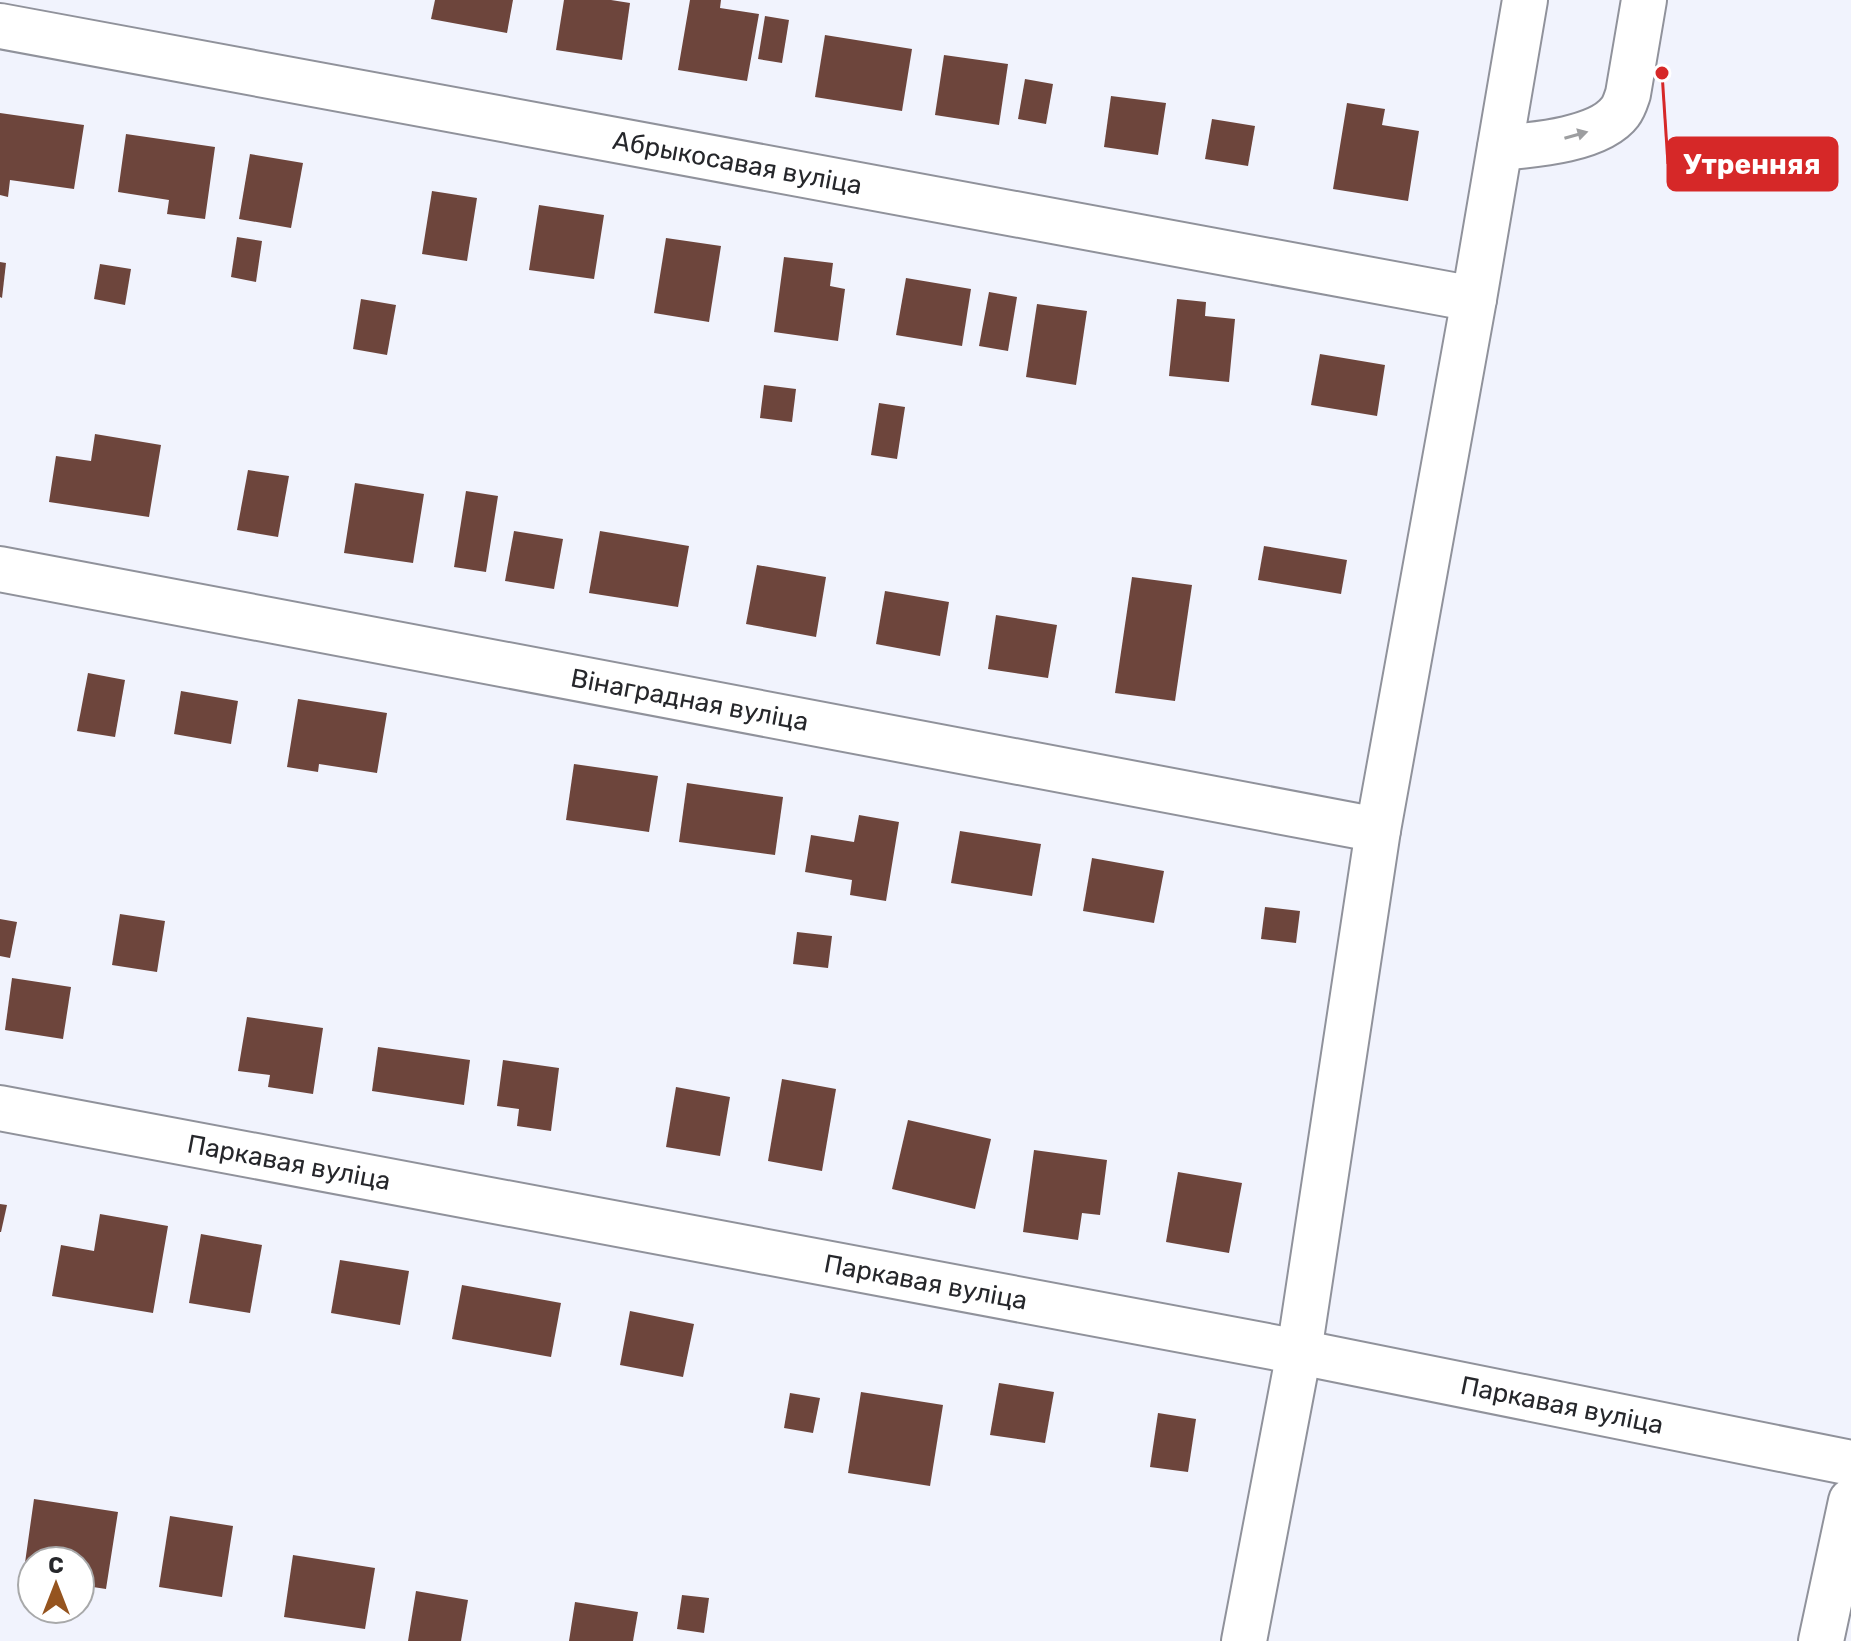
<svg xmlns="http://www.w3.org/2000/svg" width="1851" height="1641" viewBox="0 0 1851 1641" font-family="Rubik,sans-serif">
	<style>
		.building { fill: #6d453c }
		.lines { fill: none; stroke-linecap: round; stroke-linejoin: round }
		.minor-casing { stroke: #90929b; stroke-width: 48 }
		.minor { stroke: #fff; stroke-width: 44 }
		.oneway { fill: #9d9ea0 }
		.labels { text-anchor: middle; dominant-baseline: central; stroke-width: 8; stroke-linejoin: round; paint-order: stroke }
		.street-label { font-size: 26px; fill: #26272b; stroke: #fff }
		.leader { fill: none; stroke: #d62828; stroke-width: 3 }
		.callout-dot { fill: #d62828; stroke: #fff; stroke-width: 3 }
		.callout { fill: #d62828; stroke: #d62828; stroke-width: 3 }
		.callout-label { font-size: 28px; text-anchor: middle; font-weight: bold; fill: #fff }
	</style>
	<rect width="100%" height="100%" fill="#f1f3fd"/>
	<!-- building -->
	<g class="building">
		<path d="M 435,0 L 513,0 L 507,33 L 431,19 Z"/>
		<path d="M 564,0 L 611,0 L 630,3 L 622,60 L 556,50 Z"/>
		<path d="M 690,0 L 721,0 L 720,8 L 759,14 L 747,81 L 678,70 Z"/>
		<path d="M 765,16 L 789,20 L 782,63 L 758,59 Z"/>
		<path d="M 825,35 L 912,49 L 902,111 L 815,97 Z"/>
		<path d="M 944,55 L 1008,64 L 999,125 L 935,115 Z"/>
		<path d="M 1025,79 L 1053,84 L 1046,124 L 1018,119 Z"/>
		<path d="M 1111,96 L 1166,103 L 1158,155 L 1104,147 Z"/>
		<path d="M 1347,103 L 1385,109 L 1382,125 L 1419,131 L 1408,201 L 1333,189 Z"/>
		<path d="M 0,113 L 84,125 L 74,189 L 10,180 L 8,197 L 0,195 Z"/>
		<path d="M 1212,119 L 1255,126 L 1248,166 L 1205,159 Z"/>
		<path d="M 126,134 L 215,147 L 205,219 L 167,214 L 169,200 L 118,192 Z"/>
		<path d="M 250,154 L 303,163 L 291,228 L 239,219 Z"/>
		<path d="M 432,191 L 477,198 L 467,261 L 422,254 Z"/>
		<path d="M 539,205 L 604,215 L 594,279 L 529,270 Z"/>
		<path d="M 237,237 L 262,241 L 256,282 L 231,277 Z"/>
		<path d="M 666,238 L 721,246 L 709,322 L 654,313 Z"/>
		<path d="M 784,257 L 833,263 L 830,286 L 845,289 L 838,341 L 774,332 Z"/>
		<path d="M 0,262 L 6,263 L 2,298 L 0,297 Z"/>
		<path d="M 100,264 L 131,269 L 125,305 L 94,299 Z"/>
		<path d="M 906,278 L 971,289 L 962,346 L 896,335 Z"/>
		<path d="M 989,292 L 1017,297 L 1008,351 L 979,346 Z"/>
		<path d="M 361,299 L 396,305 L 387,355 L 353,349 Z"/>
		<path d="M 1177,299 L 1206,302 L 1205,316 L 1235,319 L 1229,382 L 1169,376 Z"/>
		<path d="M 1037,304 L 1087,311 L 1076,385 L 1026,377 Z"/>
		<path d="M 1320,354 L 1385,365 L 1377,416 L 1311,405 Z"/>
		<path d="M 764,385 L 796,389 L 792,422 L 760,418 Z"/>
		<path d="M 879,403 L 905,407 L 897,459 L 871,455 Z"/>
		<path d="M 95,434 L 161,445 L 149,517 L 49,502 L 56,456 L 91,461 Z"/>
		<path d="M 248,470 L 289,476 L 278,537 L 237,530 Z"/>
		<path d="M 355,483 L 424,494 L 413,563 L 344,553 Z"/>
		<path d="M 466,491 L 498,496 L 486,572 L 454,567 Z"/>
		<path d="M 514,531 L 563,539 L 554,589 L 505,581 Z"/>
		<path d="M 600,531 L 689,546 L 678,607 L 589,593 Z"/>
		<path d="M 1264,546 L 1347,560 L 1341,594 L 1258,580 Z"/>
		<path d="M 757,565 L 826,577 L 816,637 L 746,624 Z"/>
		<path d="M 1132,577 L 1192,585 L 1175,701 L 1115,693 Z"/>
		<path d="M 885,591 L 949,602 L 940,656 L 876,644 Z"/>
		<path d="M 996,615 L 1057,625 L 1048,678 L 988,669 Z"/>
		<path d="M 88,673 L 125,680 L 115,737 L 77,731 Z"/>
		<path d="M 181,691 L 238,701 L 231,744 L 174,734 Z"/>
		<path d="M 298,699 L 387,713 L 377,773 L 319,764 L 318,772 L 287,767 Z"/>
		<path d="M 574,764 L 658,776 L 649,832 L 566,820 Z"/>
		<path d="M 687,783 L 783,797 L 775,855 L 679,842 Z"/>
		<path d="M 859,815 L 899,822 L 886,901 L 850,895 L 852,880 L 805,872 L 811,835 L 854,842 Z"/>
		<path d="M 960,831 L 1041,844 L 1032,896 L 951,883 Z"/>
		<path d="M 1092,858 L 1164,871 L 1154,923 L 1083,911 Z"/>
		<path d="M 1265,907 L 1300,911 L 1296,943 L 1261,939 Z"/>
		<path d="M 120,914 L 165,921 L 157,972 L 112,965 Z"/>
		<path d="M 0,919 L 17,922 L 10,958 L 0,956 Z"/>
		<path d="M 797,932 L 832,936 L 828,968 L 793,964 Z"/>
		<path d="M 12,978 L 71,987 L 63,1039 L 5,1030 Z"/>
		<path d="M 247,1017 L 323,1028 L 313,1094 L 268,1087 L 270,1075 L 238,1071 Z"/>
		<path d="M 378,1047 L 470,1060 L 464,1105 L 372,1091 Z"/>
		<path d="M 503,1060 L 559,1068 L 551,1131 L 517,1126 L 519,1109 L 497,1106 Z"/>
		<path d="M 782,1079 L 836,1089 L 822,1171 L 768,1161 Z"/>
		<path d="M 676,1087 L 730,1097 L 720,1156 L 666,1147 Z"/>
		<path d="M 908,1120 L 991,1139 L 975,1209 L 892,1189 Z"/>
		<path d="M 1034,1150 L 1107,1160 L 1100,1215 L 1082,1213 L 1078,1240 L 1023,1232 Z"/>
		<path d="M 1178,1172 L 1242,1183 L 1229,1253 L 1166,1242 Z"/>
		<path d="M 0,1204 L 7,1205 L 1,1232 L 0,1232 Z"/>
		<path d="M 100,1214 L 168,1226 L 153,1313 L 52,1296 L 61,1245 L 94,1251 Z"/>
		<path d="M 201,1234 L 262,1245 L 250,1313 L 189,1303 Z"/>
		<path d="M 340,1260 L 409,1271 L 400,1325 L 331,1313 Z"/>
		<path d="M 462,1285 L 561,1303 L 551,1357 L 452,1339 Z"/>
		<path d="M 630,1311 L 694,1324 L 683,1377 L 620,1365 Z"/>
		<path d="M 999,1383 L 1054,1392 L 1045,1443 L 990,1435 Z"/>
		<path d="M 861,1392 L 943,1405 L 930,1486 L 848,1473 Z"/>
		<path d="M 790,1393 L 820,1398 L 813,1433 L 784,1428 Z"/>
		<path d="M 1158,1413 L 1196,1419 L 1188,1472 L 1150,1467 Z"/>
		<path d="M 34,1499 L 118,1512 L 106,1589 L 80,1585 L 80,1561 L 32,1561 L 32,1578 L 23,1577 Z"/>
		<path d="M 170,1516 L 233,1526 L 222,1597 L 159,1587 Z"/>
		<path d="M 293,1555 L 375,1568 L 365,1629 L 284,1617 Z"/>
		<path d="M 416,1591 L 468,1600 L 461,1641 L 408,1641 Z"/>
		<path d="M 682,1595 L 709,1598 L 704,1633 L 677,1629 Z"/>
		<path d="M 575,1602 L 638,1612 L 633,1641 L 569,1641 Z"/>
	</g>
	<g class="lines">
		<!-- minor casing -->
		<g class="minor-casing">
			<g id="minor">
				<path id="s1" d="M 0,26 L 1474,299"/>
				<path d="M 1500,148 C 1533,145 1599,140 1620,112 C 1624,107 1626,100 1628,94 L 1644,0"/>
				<path id="s2" d="M 0,569 L 1378,830"/>
				<path id="s3" d="M 0,1108 L 1299,1352 L 1851,1463"/>
				<path d="M 1244,1641 L 1299,1352 L 1378,830 L 1474,299 L 1525,0"/>
				<path d="M 1821,1641 L 1851,1501"/>
			</g>
		</g>
		<!-- minor -->
		<use href="#minor" class="minor"/>
	</g>
	<!-- one-way arrows -->
	<defs><path id="oneway-solid" d="M-6-.8H1V-3.2L6.5 0L1 3.2V.8H-6Z" transform="scale(2)"/></defs>
	<use class="oneway" href="#oneway-solid" transform="translate(1576 135) rotate(-16)"/>
	<g class="labels">
		<!-- street labels -->
		<g class="street-label">
			<text stroke="none"><textPath href="#s1" startOffset="750">Абрыкосавая вуліца</textPath></text>
			<text stroke="none"><textPath href="#s2" startOffset="702">Вінаградная вуліца</textPath></text>
			<text stroke="none"><textPath href="#s3" startOffset="294">Паркавая вуліца</textPath></text>
			<text stroke="none"><textPath href="#s3" startOffset="942">Паркавая вуліца</textPath></text>
			<text stroke="none"><textPath href="#s3" startOffset="1590">Паркавая вуліца</textPath></text>
		</g>
	</g>
	<!-- callouts -->
	<path class="leader" d="M1662 73L1668 164"/>
	<circle class="callout-dot" cx="1662" cy="73" r="8"/>
	<rect class="callout" x="1668" y="138" width="169" height="52" rx="8"/>
	<g class="callout-label">
		<text x="1752" y="174">Утренняя</text>
	</g>
	<!-- north arrow -->
	<g transform="translate(56 1585)"><circle r="38" fill="#ffffff" stroke="#a8a9aa" stroke-width="2"/>
	<path d="M0-6L14 30L0 20L-14 30Z" fill="#95541f"/>
	<text y="-12" font-size="22" font-weight="bold" text-anchor="middle" fill="#26272b">С</text>
	</g>
</svg>
